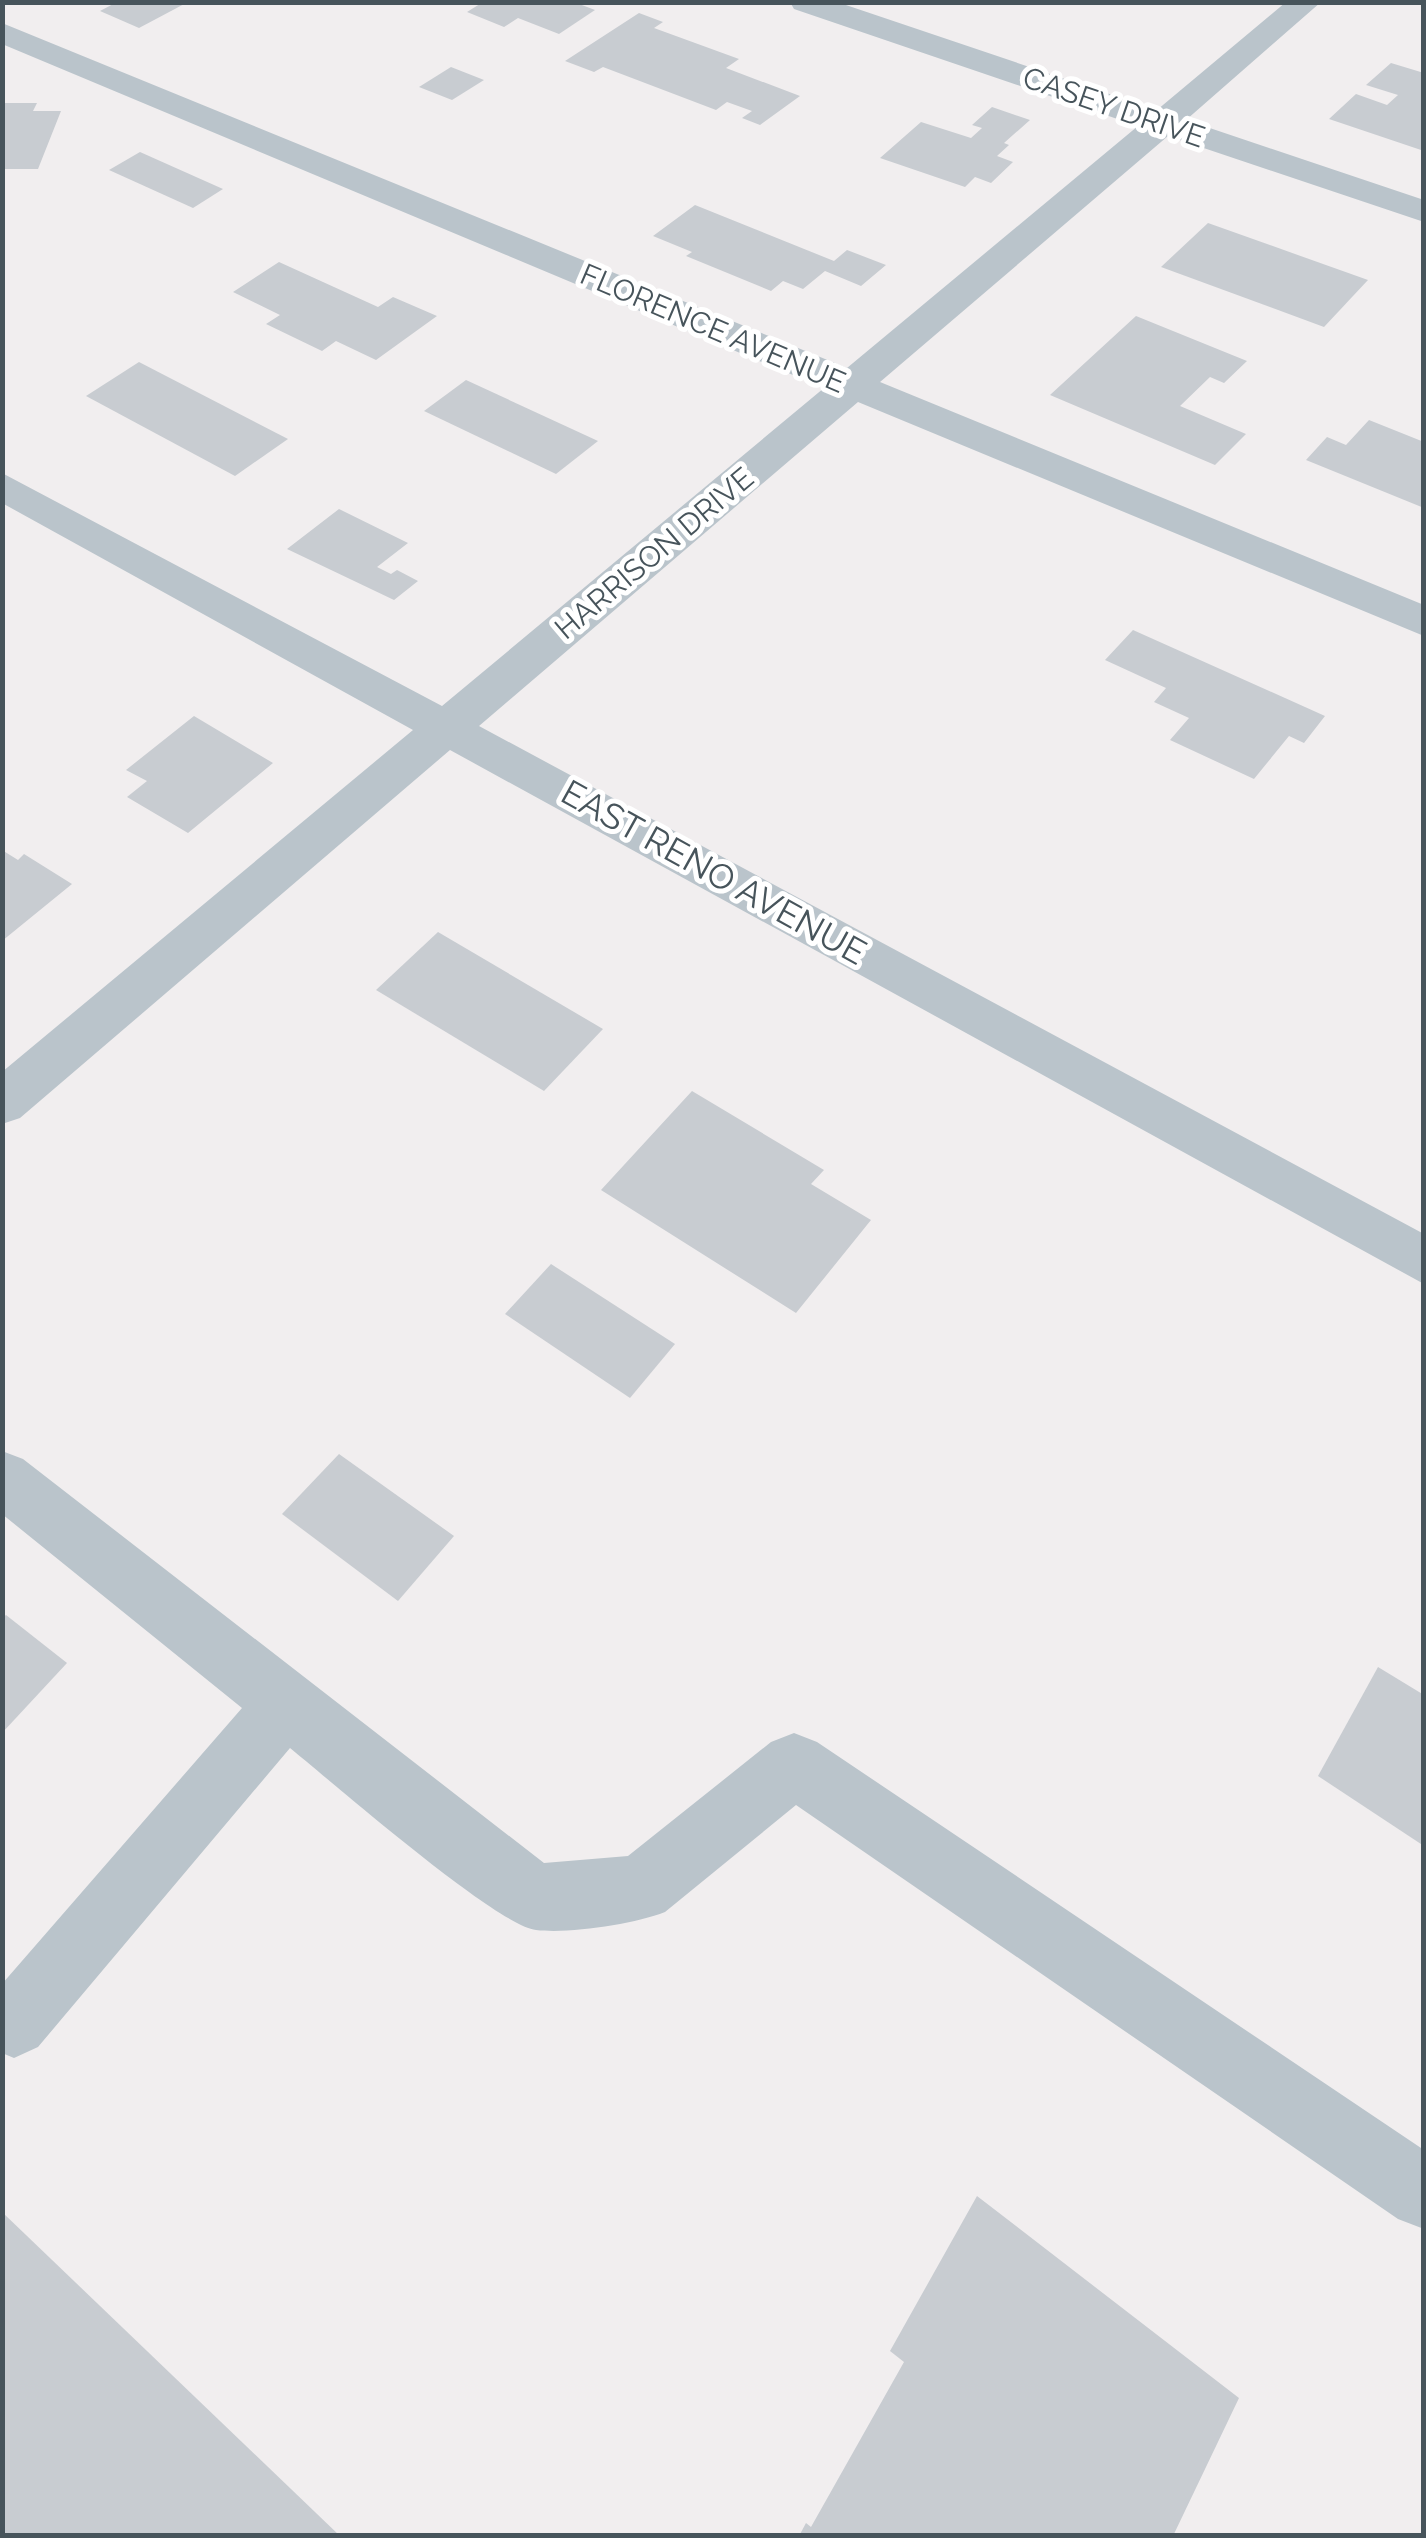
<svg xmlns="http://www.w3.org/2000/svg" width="1426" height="2538" viewBox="0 0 1426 2538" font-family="Raleway,sans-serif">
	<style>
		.building { fill: #c8ccd1 }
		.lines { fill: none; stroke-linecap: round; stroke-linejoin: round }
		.minor { fill: #bac4cb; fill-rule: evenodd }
		.labels { text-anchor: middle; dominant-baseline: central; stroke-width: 10; stroke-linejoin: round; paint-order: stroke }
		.far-street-label { font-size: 30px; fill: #47545b; stroke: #fff }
		.street-label { font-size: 35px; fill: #47545b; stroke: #fff }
	</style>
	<rect width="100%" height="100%" fill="#f1eeef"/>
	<!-- building -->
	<g class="building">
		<path d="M 117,2 L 188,2 L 139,28 L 100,11 Z"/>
		<path d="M 483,2 L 574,2 L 595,10 L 559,34 L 518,18 L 504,27 L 467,12 Z"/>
		<path d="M 639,13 L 663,22 L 654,28 L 739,59 L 726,68 L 800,96 L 760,125 L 742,118 L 752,111 L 727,102 L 716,110 L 603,67 L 594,72 L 565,61 Z"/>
		<path d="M 1391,63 L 1424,73 L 1424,151 L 1329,119 L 1356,94 L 1387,105 L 1398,95 L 1366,85 Z"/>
		<path d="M 451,67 L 484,80 L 452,100 L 419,87 Z"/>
		<path d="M 2,103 L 37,103 L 33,111 L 61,111 L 38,169 L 2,169 Z"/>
		<path d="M 992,107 L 1030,120 L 1004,143 L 1009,145 L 997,156 L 1013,162 L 991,183 L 975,177 L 965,187 L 880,158 L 921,122 L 971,138 L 982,128 L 972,125 Z"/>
		<path d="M 140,152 L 223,189 L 193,208 L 109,170 Z"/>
		<path d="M 695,205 L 834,261 L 847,250 L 886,265 L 861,286 L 825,271 L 803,289 L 783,281 L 771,291 L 686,256 L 692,252 L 653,236 Z"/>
		<path d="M 1208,223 L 1368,280 L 1324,327 L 1161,267 Z"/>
		<path d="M 279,262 L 378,307 L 393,297 L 437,316 L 376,360 L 336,341 L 322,351 L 266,324 L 280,315 L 233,292 Z"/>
		<path d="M 1136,316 L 1247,361 L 1224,383 L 1210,377 L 1180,406 L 1246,434 L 1215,465 L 1050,395 Z"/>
		<path d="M 139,362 L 288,439 L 235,476 L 86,396 Z"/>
		<path d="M 466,380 L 598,441 L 556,474 L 424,411 Z"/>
		<path d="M 1369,420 L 1424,442 L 1424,508 L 1306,460 L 1327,437 L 1346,445 Z"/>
		<path d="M 339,509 L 408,543 L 377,567 L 391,574 L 397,570 L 418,581 L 394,600 L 287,549 Z"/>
		<path d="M 1133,630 L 1325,716 L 1304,743 L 1289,736 L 1254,779 L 1170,740 L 1189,718 L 1154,702 L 1166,688 L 1105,660 Z"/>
		<path d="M 194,716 L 273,763 L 188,833 L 127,797 L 147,781 L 126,770 Z"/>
		<path d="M 2,850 L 18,860 L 24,854 L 72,884 L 2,941 Z"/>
		<path d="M 438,932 L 603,1029 L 544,1091 L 376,990 Z"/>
		<path d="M 692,1091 L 824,1170 L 811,1184 L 871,1220 L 796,1313 L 601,1190 Z"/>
		<path d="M 551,1264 L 675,1344 L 630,1398 L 505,1314 Z"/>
		<path d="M 339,1454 L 454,1536 L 398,1601 L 282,1514 Z"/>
		<path d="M 6,1615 L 67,1663 L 2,1733 L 2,1618 Z"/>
		<path d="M 1378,1667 L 1424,1695 L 1424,1846 L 1318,1776 Z"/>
		<path d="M 977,2196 L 1239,2398 L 1173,2536 L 799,2536 L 806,2523 L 811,2527 L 904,2362 L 890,2351 Z"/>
		<path d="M 2,2212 L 340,2536 L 2,2536 Z"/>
	</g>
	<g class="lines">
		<!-- minor -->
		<g class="minor">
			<path d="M 790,2 L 837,2 L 1157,110 L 1286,2 L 1321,2 L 1186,120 L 1424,200 L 1424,222 L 1168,136 L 880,382 L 1424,605 L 1424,636 L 858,402 L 479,726 L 1424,1234 L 1424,1284 L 450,750 L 20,1118 L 2,1124 L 2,1072 L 413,730 L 2,503 L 2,473 L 442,706 L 824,388 L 2,44 L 2,23 L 847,368 L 1138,126 L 794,9 Z"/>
			<path d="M 2,1451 L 23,1459 L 544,1863 L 628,1856 L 771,1742 L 794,1733 L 817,1742 L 1424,2150 L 1424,2229 L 1398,2219 L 796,1805 L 665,1912 C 634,1924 570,1934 536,1930 C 497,1926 331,1781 290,1748 L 38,2047 L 14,2058 L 2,2053 L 2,1984 L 242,1708 L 2,1514 Z"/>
		</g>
	</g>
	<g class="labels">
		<!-- far-street labels -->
		<g class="far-street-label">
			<text transform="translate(1114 107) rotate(19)">CASEY DRIVE</text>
			<text transform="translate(713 328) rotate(23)">FLORENCE AVENUE</text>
			<text transform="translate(654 553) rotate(-40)">HARRISON DRIVE</text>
		</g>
		<!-- street labels -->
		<g class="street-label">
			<text transform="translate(714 872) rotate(29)">EAST RENO AVENUE</text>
		</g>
	</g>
	<!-- border -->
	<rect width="1426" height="2538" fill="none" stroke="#47545b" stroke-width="10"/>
</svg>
